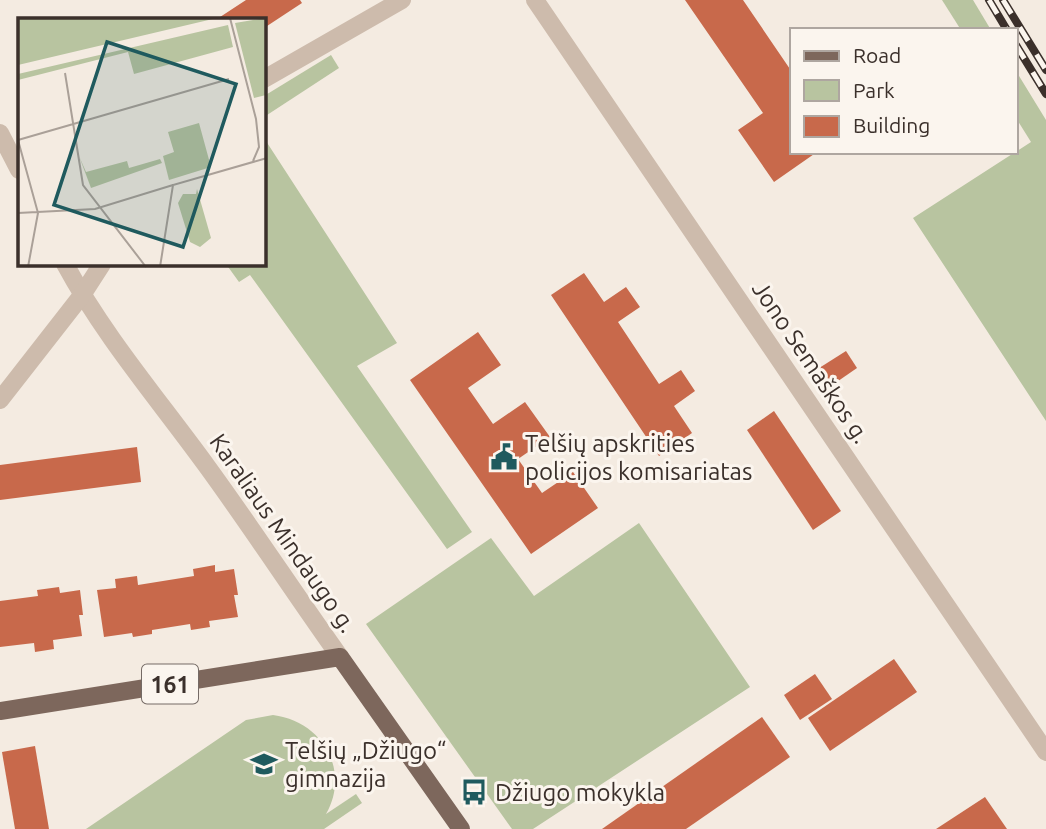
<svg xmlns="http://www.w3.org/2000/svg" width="1046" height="829" viewBox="0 0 1046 829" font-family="Ubuntu,sans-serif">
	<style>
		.green { fill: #b8c4a0 }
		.building { fill: #c8694b }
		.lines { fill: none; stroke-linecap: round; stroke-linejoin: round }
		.minor { stroke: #cdbbac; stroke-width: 18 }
		.primary { stroke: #7d675c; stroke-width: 18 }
		.rail-casing { stroke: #3b302b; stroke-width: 8 }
		.rail { stroke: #fbf5ee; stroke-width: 5; stroke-dasharray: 16; stroke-linecap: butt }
		.labels { text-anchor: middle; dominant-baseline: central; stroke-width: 6; stroke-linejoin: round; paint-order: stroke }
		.shield { fill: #fbf5ee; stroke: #756b66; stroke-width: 2 }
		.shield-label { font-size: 23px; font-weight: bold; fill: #3b302b }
		.street-label { font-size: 24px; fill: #3b302b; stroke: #fbf5ee }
		.poi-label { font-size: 24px; fill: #3b302b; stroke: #fbf5ee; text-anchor: start }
		.inset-road { fill: none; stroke: #aaa098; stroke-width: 2 }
		.view { fill: #1f5a5e; fill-opacity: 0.15; stroke: #1f5a5e; stroke-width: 3.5 }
		.inset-edge { fill: none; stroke: #3b302b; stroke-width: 3.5 }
	</style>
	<rect width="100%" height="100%" fill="#f4ebe1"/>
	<!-- green -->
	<g class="green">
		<path d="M 942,0 L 973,0 L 991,30 L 961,30 Z"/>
		<path d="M 331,55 L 339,68 L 264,117 L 264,96 Z"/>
		<path d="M 1016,71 L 1046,120 L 1046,421 L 913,218 L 1031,142 L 1016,118 Z"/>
		<path d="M 264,138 L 397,343 L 357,366 L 472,532 L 447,549 L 250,275 L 239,282 L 226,264 L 264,264 Z"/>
		<path d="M 639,523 L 750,687 L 533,829 L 512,829 L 366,624 L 491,538 L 534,596 Z"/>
		<path d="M 273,715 C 322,721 351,770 326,814 L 356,794 L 362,803 L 324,829 L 86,829 L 246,720 Z"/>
	</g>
	<!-- building -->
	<g class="building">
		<path d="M 246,0 L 300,0 L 302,3 L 264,28 L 264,19 L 217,19 Z"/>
		<path d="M 685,0 L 743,0 L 792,72 L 792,152 L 817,152 L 774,182 L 738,130 L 763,113 Z"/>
		<path d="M 584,273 L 604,302 L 626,287 L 640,307 L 618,322 L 659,384 L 681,370 L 695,391 L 674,406 L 692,433 L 659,456 L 551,295 Z"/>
		<path d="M 478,332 L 501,365 L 468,388 L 493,424 L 525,402 L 550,437 L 518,459 L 542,493 L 573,472 L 598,508 L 531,554 L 410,380 Z"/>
		<path d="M 846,351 L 857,368 L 828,388 L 816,370 Z"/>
		<path d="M 774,411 L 841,511 L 813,530 L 747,430 Z"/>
		<path d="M 137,447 L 141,482 L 0,500 L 0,465 Z"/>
		<path d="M 215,565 L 215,572 L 234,569 L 238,595 L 234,595 L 238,617 L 209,621 L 210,627 L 191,630 L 190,624 L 152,630 L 152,634 L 133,637 L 132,633 L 104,637 L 97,590 L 116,588 L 115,579 L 137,576 L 138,585 L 194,576 L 193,569 Z"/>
		<path d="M 59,587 L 60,593 L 80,590 L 83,615 L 79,615 L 82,636 L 53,640 L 54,649 L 35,652 L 34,643 L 0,647 L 0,601 L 38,596 L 37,590 Z"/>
		<path d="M 894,659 L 917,692 L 830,751 L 808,718 Z"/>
		<path d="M 815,674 L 832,699 L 800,720 L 784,695 Z"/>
		<path d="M 762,717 L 790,757 L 686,829 L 602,829 Z"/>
		<path d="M 35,746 L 49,829 L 15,829 L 2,752 Z"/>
		<path d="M 985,797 L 1007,829 L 936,829 Z"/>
	</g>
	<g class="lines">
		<!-- minor -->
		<g class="minor">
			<path d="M 535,0 L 1046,752"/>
			<path d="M 264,79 L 402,0"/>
			<path d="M 0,133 L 19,170"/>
			<path d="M 65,264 C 104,336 158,399 206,465 C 252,528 295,594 340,657"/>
			<path d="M 0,400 L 82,295 L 102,264"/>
		</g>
		<!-- primary -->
		<path class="primary" d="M 0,711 L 340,657 L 461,829"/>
		<!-- rail casing -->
		<g class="rail-casing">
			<g id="rail">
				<path d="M 989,0 L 1007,30"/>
				<path d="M 1003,0 L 1046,70"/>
				<path d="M 1016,45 L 1046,94"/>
			</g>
		</g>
		<!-- rail -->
		<use href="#rail" class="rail"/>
	</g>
	<!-- icons -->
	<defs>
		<g id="civic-bare" transform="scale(2.1)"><path d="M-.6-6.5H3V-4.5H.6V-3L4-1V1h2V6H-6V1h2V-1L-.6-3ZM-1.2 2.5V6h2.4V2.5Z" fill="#1f5a5e" stroke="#fbf5ee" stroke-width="2.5" paint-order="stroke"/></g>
		<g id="school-bare" transform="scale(2.1)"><path d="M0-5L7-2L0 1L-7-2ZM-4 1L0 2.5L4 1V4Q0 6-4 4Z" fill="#1f5a5e" stroke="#fbf5ee" stroke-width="2.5" paint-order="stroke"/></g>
		<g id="bus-bare" transform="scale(2.1)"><path d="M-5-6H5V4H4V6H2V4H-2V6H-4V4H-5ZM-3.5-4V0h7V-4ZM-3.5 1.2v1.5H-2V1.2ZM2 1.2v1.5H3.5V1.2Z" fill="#1f5a5e" stroke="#fbf5ee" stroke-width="2.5" paint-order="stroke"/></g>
	</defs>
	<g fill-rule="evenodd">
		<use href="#civic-bare" x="504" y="457"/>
		<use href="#school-bare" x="264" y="764"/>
		<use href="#bus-bare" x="474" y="792"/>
	</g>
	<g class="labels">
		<!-- shield labels -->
		<rect class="shield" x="142" y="664.5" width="56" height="39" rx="5"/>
		<g class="shield-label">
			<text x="170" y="684">161</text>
		</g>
		<!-- street labels -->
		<g class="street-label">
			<text transform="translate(811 362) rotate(56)">Jono Semaškos g.</text>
			<text transform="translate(283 533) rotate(55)">Karaliaus Mindaugo g.</text>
		</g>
		<!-- poi labels -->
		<g class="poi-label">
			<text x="525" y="443">Telšių apskrities<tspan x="525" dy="28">policijos komisariatas</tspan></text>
			<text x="285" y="750">Telšių „Džiugo“<tspan x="285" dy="28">gimnazija</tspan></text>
			<text x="495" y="792">Džiugo mokykla</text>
		</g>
	</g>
	<!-- overview -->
	<g transform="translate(18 18)">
		<rect width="248" height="248" fill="#f4ebe1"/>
		<path d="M 0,0 L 199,0 L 0,47 ZM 248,0 L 248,77 L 236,80 L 217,5 ZM 210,7 L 215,29 L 116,56 L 110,34 L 0,62 L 0,56 ZM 181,105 L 193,149 L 151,162 L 145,138 L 156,134 L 150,114 ZM 61,138 L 68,154 L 109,143 L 111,150 L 142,141 L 144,145 L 73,170 ZM 179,171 L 193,220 L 182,229 L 172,224 L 160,185 L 165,176 L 178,176 Z" fill="#b8c4a0"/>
		<path class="inset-road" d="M 212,0 L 238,101 L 241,129 L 235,143M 47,55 L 65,167 L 128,249M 0,122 L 211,61M 0,122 L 20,195 L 10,249M 0,195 L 77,191 L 155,167M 142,249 L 155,167 L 249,140"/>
		<path class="view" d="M 89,24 L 218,66 L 165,229 L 36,187 Z"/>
		<rect width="248" height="248" class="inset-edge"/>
	</g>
	<!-- legend -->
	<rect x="790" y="28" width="228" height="126" fill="#fbf5ee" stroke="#aea6a0" stroke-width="2"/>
	<rect x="804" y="51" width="35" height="10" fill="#7d675c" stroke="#aea6a0" stroke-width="2"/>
	<text x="853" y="63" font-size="21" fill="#3b302b">Road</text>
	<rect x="804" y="80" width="35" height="21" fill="#b8c4a0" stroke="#aea6a0" stroke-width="2"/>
	<text x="853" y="98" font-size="21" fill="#3b302b">Park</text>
	<rect x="804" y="116" width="35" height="21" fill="#c8694b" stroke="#aea6a0" stroke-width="2"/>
	<text x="853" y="133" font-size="21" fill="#3b302b">Building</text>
</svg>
